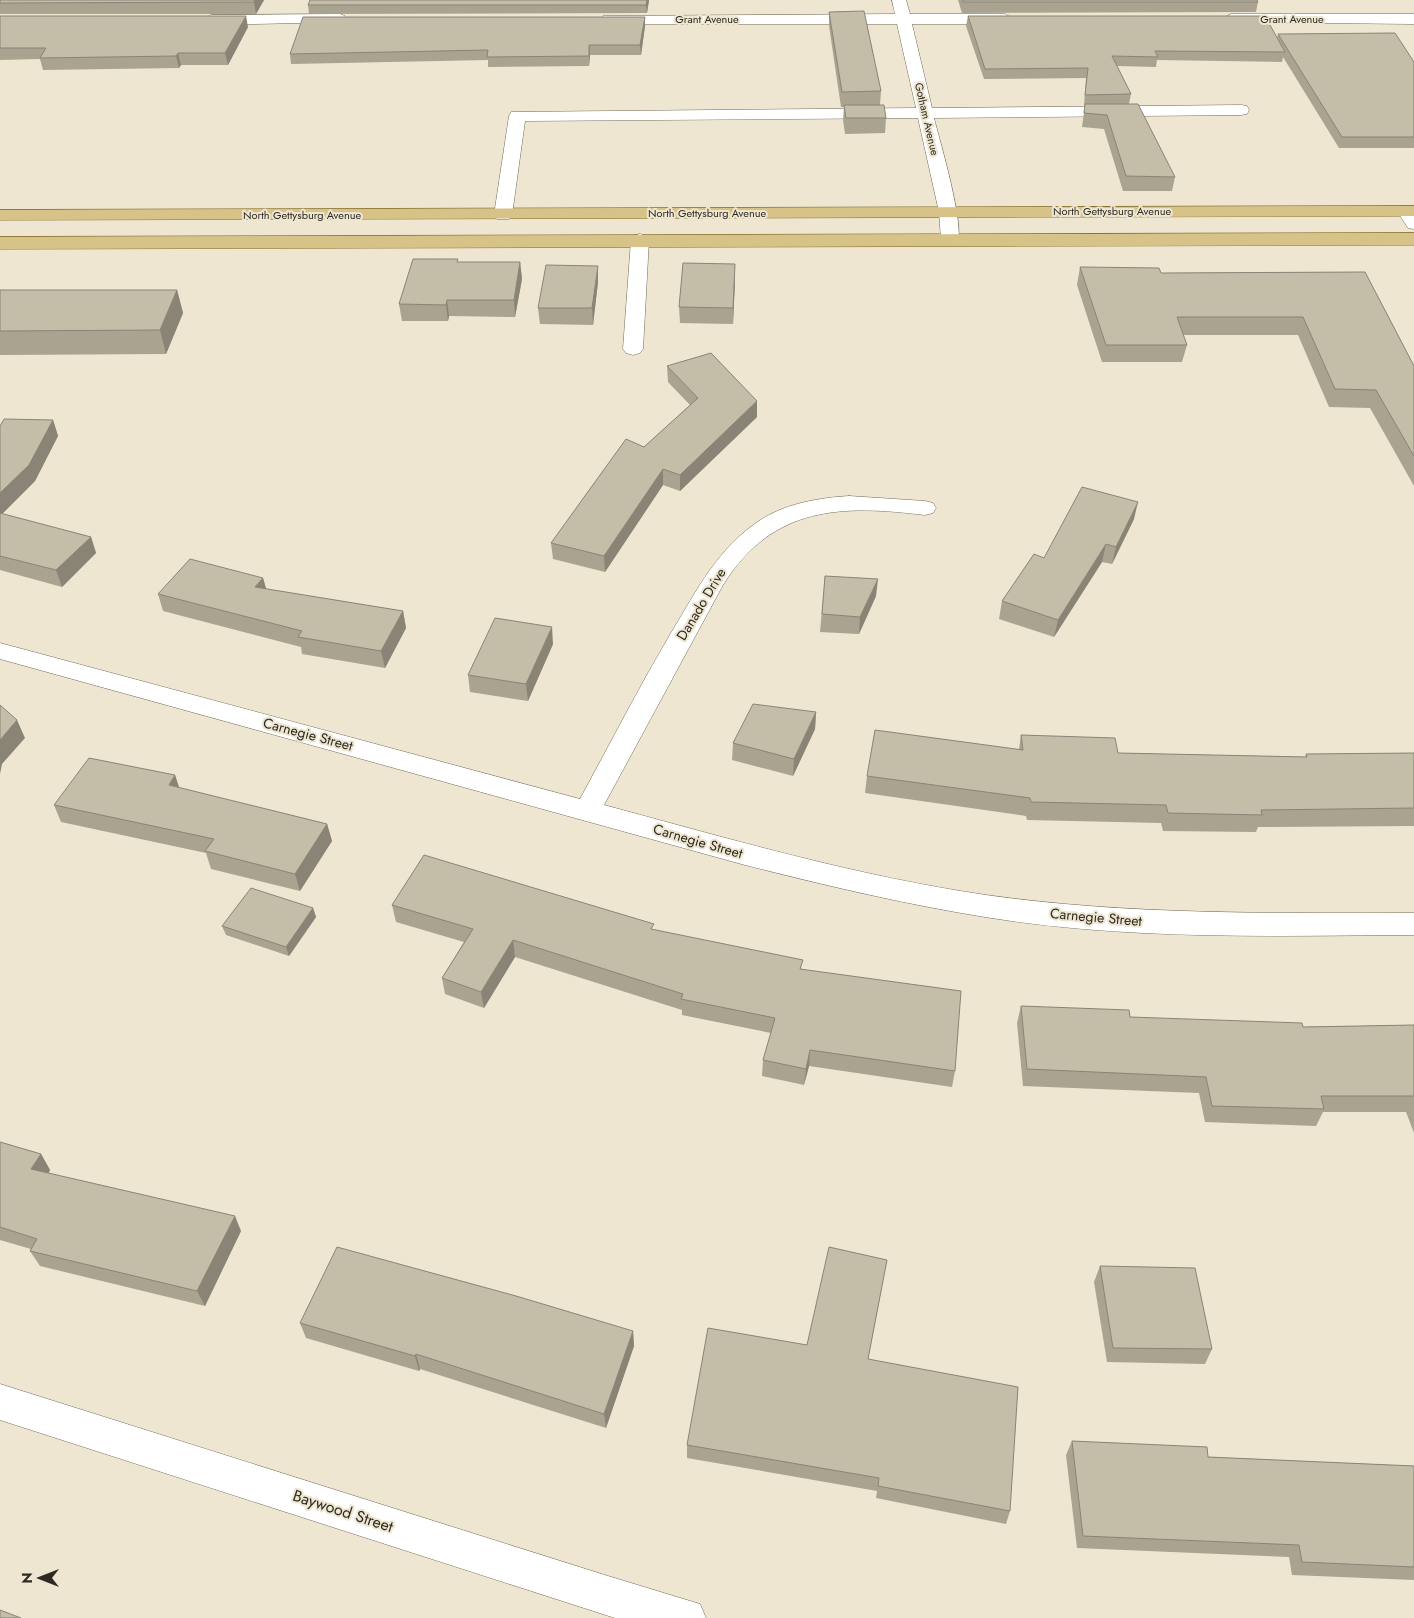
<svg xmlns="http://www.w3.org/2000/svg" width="1414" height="1618" viewBox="0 0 1414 1618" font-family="Jost,sans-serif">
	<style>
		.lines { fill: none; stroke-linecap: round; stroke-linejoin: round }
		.minor-casing { stroke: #726b58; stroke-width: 1 }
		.major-casing { stroke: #8a732f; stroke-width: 1 }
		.minor { fill: #fff; fill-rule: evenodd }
		.major { fill: #d7c387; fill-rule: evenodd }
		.wall { fill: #a9a390 }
		.shaded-wall { fill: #898476 }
		.building { fill: #c4bda8; stroke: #898476 }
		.labels { text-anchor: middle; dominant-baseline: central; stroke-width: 4; stroke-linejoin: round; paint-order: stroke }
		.far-street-label { font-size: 11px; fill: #2d2a21; stroke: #eee6d1 }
		.street-label { font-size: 14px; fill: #2d2a21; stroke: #eee6d1 }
		.near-street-label { font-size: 16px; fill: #2d2a21; stroke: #eee6d1 }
	</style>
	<rect width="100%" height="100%" fill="#eee6d1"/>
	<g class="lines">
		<!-- minor casing -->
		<g class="minor-casing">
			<g id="minor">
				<path d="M 892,0 L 906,0 L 910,14 L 1005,14 L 1013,19 L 1005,24 L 912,24 L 932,108 L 1241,105 L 1247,106 L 1249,110 L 1247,114 L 1241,115 L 934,118 C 939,138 966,229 957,243 L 943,243 L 941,239 L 939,212 L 918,118 L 525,121 L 512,215 L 509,219 L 497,219 L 494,215 L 509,116 L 511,112 L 916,108 L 897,24 L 608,24 L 603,22 L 600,19 L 603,16 L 895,14 Z"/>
				<path d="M 340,14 L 345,16 L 348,19 L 345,22 L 211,25 L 203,20 L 211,15 Z"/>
				<path d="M 1231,14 L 1414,14 L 1414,24 L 1226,22 L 1223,19 Z"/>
				<path d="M 1406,206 L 1414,209 L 1414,229 L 1408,228 L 1397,211 L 1400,207 Z"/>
				<path d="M 640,234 L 647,236 L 649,240 L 643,349 L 640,353 L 633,355 L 626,353 L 623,349 L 631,240 L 633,236 Z"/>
				<path d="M 849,496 L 925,501 L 933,503 L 936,508 L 933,513 L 925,515 C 842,505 773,505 723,585 L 604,805 C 730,839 856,876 986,895 C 1128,915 1271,913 1414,913 L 1414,935 C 1271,936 1126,940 985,917 C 904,904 824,885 745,865 L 0,659 L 0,643 L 580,799 C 610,744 639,687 671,633 C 697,590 718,547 762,519 C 788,503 819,498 849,496 Z"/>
				<path d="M 0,1384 L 608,1576 L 700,1604 L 706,1618 L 615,1618 L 0,1420 Z"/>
			</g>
		</g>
		<!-- major casing -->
		<g class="major-casing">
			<g id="major">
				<path d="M 1414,206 L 1414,216 L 0,220 L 0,210 Z"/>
				<path d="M 1414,233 L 1414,245 L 0,249 L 0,237 Z"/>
			</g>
		</g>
		<!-- minor -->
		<use href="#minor" class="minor"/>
		<!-- major -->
		<use href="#major" class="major"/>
	</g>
	<!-- wall -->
	<g class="wall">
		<path d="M 0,0 L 264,0 L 256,14 L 0,14 Z"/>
		<path d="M 649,0 L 647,13 L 309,14 L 308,5 Z"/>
		<path d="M 958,0 L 1257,0 L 1258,2 L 1256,12 L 962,13 Z"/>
		<path d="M 829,12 L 881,91 L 880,105 L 886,118 L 885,133 L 845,134 L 843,120 L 844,107 L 841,107 L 829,26 Z"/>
		<path d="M 0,16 L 248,27 L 228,65 L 181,65 L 179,68 L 43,70 L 40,59 L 0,60 Z"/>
		<path d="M 968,16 L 1277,38 L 1278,34 L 1414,62 L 1414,148 L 1339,148 L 1283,57 L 1282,62 L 1157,60 L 1156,67 L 1117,66 L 1131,94 L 1129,104 L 1175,177 L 1172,191 L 1123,191 L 1104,129 L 1082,127 L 1085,105 L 1084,105 L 1086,78 L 984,79 L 966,26 Z"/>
		<path d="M 645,17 L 645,26 L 641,55 L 590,55 L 589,66 L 488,67 L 488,60 L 291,64 L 290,54 Z"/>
		<path d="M 458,262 L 520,262 L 522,279 L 515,317 L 449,316 L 448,321 L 402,321 L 399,304 Z"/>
		<path d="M 598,266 L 598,282 L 593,325 L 540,324 L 538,308 Z"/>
		<path d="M 1080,267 L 1161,273 L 1365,272 L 1414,366 L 1414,486 L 1370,408 L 1329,407 L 1298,335 L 1183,335 L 1187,345 L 1182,362 L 1102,362 L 1077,285 Z"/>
		<path d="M 735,280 L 733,324 L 680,323 L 679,307 Z"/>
		<path d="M 0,290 L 177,290 L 183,313 L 166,354 L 0,355 Z"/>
		<path d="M 667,366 L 757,401 L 757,417 L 680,491 L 663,485 L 605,572 L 553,559 L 551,543 L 644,447 L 690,405 L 668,382 Z"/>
		<path d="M 53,420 L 58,436 L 35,481 L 2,514 L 91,537 L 96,553 L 62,587 L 0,570 L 0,426 Z"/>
		<path d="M 1134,519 L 1112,564 L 1102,562 L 1054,637 L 999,619 L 1002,601 L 1044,558 Z"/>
		<path d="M 825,576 L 876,596 L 859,634 L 820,632 Z"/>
		<path d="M 263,578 L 266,589 L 403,611 L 406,628 L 385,668 L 302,654 L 301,647 L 163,611 L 158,594 Z"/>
		<path d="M 553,644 L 528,701 L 470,692 L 468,675 Z"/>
		<path d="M 816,712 L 815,729 L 793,776 L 732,760 L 733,743 Z"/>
		<path d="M 1021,735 L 1118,753 L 1305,757 L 1306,754 L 1414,753 L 1414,826 L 1258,827 L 1256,832 L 1163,831 L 1161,823 L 1027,820 L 1026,816 L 865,793 L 867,776 L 1019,749 Z"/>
		<path d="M 175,775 L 179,788 L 327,824 L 332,841 L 300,891 L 211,869 L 206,853 L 61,822 L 54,805 Z"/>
		<path d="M 392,905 L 654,930 L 802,969 L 955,1071 L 952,1087 L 809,1066 L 804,1085 L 762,1076 L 763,1060 L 771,1033 L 682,1015 L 682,1010 L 515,957 L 484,1008 L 445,994 L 442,978 L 464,942 L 396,922 Z"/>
		<path d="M 313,908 L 316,917 L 289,956 L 226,935 L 222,926 Z"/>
		<path d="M 1021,1006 L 1130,1017 L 1303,1027 L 1414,1025 L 1414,1133 L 1406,1112 L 1323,1112 L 1316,1126 L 1205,1122 L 1199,1093 L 1023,1086 L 1017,1023 Z"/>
		<path d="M 0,1142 L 41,1154 L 50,1170 L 49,1173 L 241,1231 L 205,1306 L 40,1266 L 30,1251 L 31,1249 L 0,1240 Z"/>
		<path d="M 887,1260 L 868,1359 L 1010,1511 L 1006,1524 L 876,1498 L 877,1491 L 687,1458 L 687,1445 L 807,1345 Z"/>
		<path d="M 1100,1266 L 1212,1349 L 1205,1364 L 1107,1362 L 1094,1282 Z"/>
		<path d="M 300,1323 L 633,1331 L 634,1346 L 606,1428 L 420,1369 L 419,1371 L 306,1338 Z"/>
		<path d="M 1072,1441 L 1208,1457 L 1414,1466 L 1414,1580 L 1292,1575 L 1289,1557 L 1077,1548 L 1066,1455 Z"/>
	</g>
	<!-- shaded-wall -->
	<g class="shaded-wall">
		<path d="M 255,0 L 264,0 L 256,14 L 254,2 Z"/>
		<path d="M 647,0 L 649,0 L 647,13 L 646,5 Z"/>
		<path d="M 246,16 L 248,27 L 228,65 L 225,53 Z"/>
		<path d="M 645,17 L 645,26 L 641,55 L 640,45 Z"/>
		<path d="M 589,45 L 590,55 L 589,66 Z"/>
		<path d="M 178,53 L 181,65 L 179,68 L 176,56 Z"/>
		<path d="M 520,262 L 522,279 L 515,317 L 514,300 Z"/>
		<path d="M 735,264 L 735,280 L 733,324 L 733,308 Z"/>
		<path d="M 598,266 L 598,282 L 593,325 L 592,308 Z"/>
		<path d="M 177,290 L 183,313 L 166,354 L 160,330 Z"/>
		<path d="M 447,300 L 449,316 L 448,321 L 446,305 Z"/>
		<path d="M 757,401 L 757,417 L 680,491 L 680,475 Z"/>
		<path d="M 53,420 L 58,436 L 35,481 L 0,516 L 0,493 Z"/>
		<path d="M 663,469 L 663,485 L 605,572 L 604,556 Z"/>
		<path d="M 1138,502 L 1134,519 L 1112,564 L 1116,547 Z"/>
		<path d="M 91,537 L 96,553 L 62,587 L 56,570 Z"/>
		<path d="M 1106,544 L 1102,562 L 1054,637 L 1058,620 Z"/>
		<path d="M 263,578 L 268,595 L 255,587 Z"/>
		<path d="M 878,579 L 876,596 L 859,634 L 860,617 Z"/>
		<path d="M 403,611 L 406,628 L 385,668 L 381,651 Z"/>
		<path d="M 552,627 L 553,644 L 528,701 L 526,684 Z"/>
		<path d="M 816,712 L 815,729 L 793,776 L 794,759 Z"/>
		<path d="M 17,720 L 25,738 L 2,764 L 0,774 L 0,740 Z"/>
		<path d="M 175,775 L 181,793 L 169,785 Z"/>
		<path d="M 327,824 L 332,841 L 300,891 L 295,874 Z"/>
		<path d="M 313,908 L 316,917 L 289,956 L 286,947 Z"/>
		<path d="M 513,940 L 515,957 L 484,1008 L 481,992 Z"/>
		<path d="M 810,1050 L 809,1066 L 804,1085 L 806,1069 Z"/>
		<path d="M 41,1154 L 50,1170 L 41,1185 L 31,1169 Z"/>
		<path d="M 235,1216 L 241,1231 L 205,1306 L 197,1291 Z"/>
		<path d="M 633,1331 L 634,1346 L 606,1428 L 604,1414 Z"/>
		<path d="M 416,1354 L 420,1369 L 419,1371 L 415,1356 Z"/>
	</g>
	<!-- building -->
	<g class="building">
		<path d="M 0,0 L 255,0 L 254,2 L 0,3 Z"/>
		<path d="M 310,0 L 647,0 L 646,5 L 308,5 Z"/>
		<path d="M 963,0 L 1257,0 L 1258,2 L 963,2 Z"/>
		<path d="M 864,11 L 881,91 L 842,92 L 829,12 Z"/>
		<path d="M 0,16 L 246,16 L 225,53 L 178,53 L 176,56 L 40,58 L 46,48 L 0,48 Z"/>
		<path d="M 968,16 L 1265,16 L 1285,52 L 1155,51 L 1158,57 L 1112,56 L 1131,94 L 1085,95 L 1088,68 L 985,69 Z"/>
		<path d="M 303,17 L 645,17 L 640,45 L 589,45 L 589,56 L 487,57 L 488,50 L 290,54 Z"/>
		<path d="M 1395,33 L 1414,62 L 1414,137 L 1342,137 L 1278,34 Z"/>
		<path d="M 1085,104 L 1138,104 L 1175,177 L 1126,176 L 1107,115 L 1084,113 Z"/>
		<path d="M 844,105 L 884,105 L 886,118 L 846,118 Z"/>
		<path d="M 413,259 L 458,259 L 457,262 L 520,262 L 514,300 L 447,300 L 446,305 L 399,304 Z"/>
		<path d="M 683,263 L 735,264 L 733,308 L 679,307 Z"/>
		<path d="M 546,265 L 598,266 L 592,308 L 538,308 Z"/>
		<path d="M 1080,267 L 1159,268 L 1161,273 L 1365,272 L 1414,366 L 1414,456 L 1376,390 L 1335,389 L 1303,317 L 1177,317 L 1187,345 L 1106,345 Z"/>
		<path d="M 0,290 L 177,290 L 160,330 L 0,331 Z"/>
		<path d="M 711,353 L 757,401 L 680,475 L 663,469 L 604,556 L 551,543 L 626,439 L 644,447 L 698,398 L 667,366 Z"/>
		<path d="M 4,419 L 53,420 L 29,465 L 0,493 L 0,426 Z"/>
		<path d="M 1082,487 L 1138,502 L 1116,547 L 1106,544 L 1058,620 L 1002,601 L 1034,554 L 1044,558 Z"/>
		<path d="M 0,513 L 91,537 L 56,570 L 0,556 Z"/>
		<path d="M 190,559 L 263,578 L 255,587 L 403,611 L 381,651 L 298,637 L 302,631 L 158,594 Z"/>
		<path d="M 825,576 L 878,579 L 860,617 L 822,614 Z"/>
		<path d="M 495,618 L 552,627 L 526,684 L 468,675 Z"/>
		<path d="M 753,704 L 816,712 L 794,759 L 733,743 Z"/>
		<path d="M 0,705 L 17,720 L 0,740 Z"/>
		<path d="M 875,730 L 1023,750 L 1021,735 L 1115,738 L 1118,753 L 1307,757 L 1306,754 L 1414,753 L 1414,808 L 1261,810 L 1262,815 L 1168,813 L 1166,805 L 1031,802 L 1030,798 L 867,776 Z"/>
		<path d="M 89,758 L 175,775 L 169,785 L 327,824 L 295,874 L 205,851 L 214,839 L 54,805 Z"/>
		<path d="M 424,855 L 654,924 L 651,929 L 803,960 L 800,969 L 961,991 L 955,1071 L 810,1050 L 806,1069 L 763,1060 L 775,1018 L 681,999 L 683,994 L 513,940 L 481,992 L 442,978 L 473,929 L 392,905 Z"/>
		<path d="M 251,888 L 313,908 L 286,947 L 222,926 Z"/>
		<path d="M 1021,1006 L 1129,1010 L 1130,1017 L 1302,1023 L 1303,1027 L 1414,1025 L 1414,1096 L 1321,1096 L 1324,1109 L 1212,1106 L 1206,1077 L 1027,1069 Z"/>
		<path d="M 0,1142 L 41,1154 L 31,1169 L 235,1216 L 197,1291 L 30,1251 L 37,1239 L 0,1227 Z"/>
		<path d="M 337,1247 L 516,1296 L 633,1331 L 604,1414 L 416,1354 L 415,1356 L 300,1323 Z"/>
		<path d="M 829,1247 L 887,1260 L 868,1359 L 1018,1387 L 1010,1511 L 878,1486 L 879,1478 L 687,1445 L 708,1328 L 807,1345 Z"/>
		<path d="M 1100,1266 L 1195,1268 L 1212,1349 L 1113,1348 Z"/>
		<path d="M 1072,1441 L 1207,1447 L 1208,1457 L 1414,1466 L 1414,1567 L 1302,1562 L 1299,1545 L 1083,1536 Z"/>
		<path d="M 0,1610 L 21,1618 L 0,1618 Z"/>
	</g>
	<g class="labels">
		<!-- far-street labels -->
		<g class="far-street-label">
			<text x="707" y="19">Grant Avenue</text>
			<text x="1292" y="19">Grant Avenue</text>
			<text transform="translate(927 119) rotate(77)">Gotham Avenue</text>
			<text x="1112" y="211">North Gettysburg Avenue</text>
			<text x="707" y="213">North Gettysburg Avenue</text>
			<text x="302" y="215">North Gettysburg Avenue</text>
		</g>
		<!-- street labels -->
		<g class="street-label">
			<text transform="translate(701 604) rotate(-59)">Danado Drive</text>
			<text transform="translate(308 734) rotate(15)">Carnegie Street</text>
			<text transform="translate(698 841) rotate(16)">Carnegie Street</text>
			<text transform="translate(1096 917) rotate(5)">Carnegie Street</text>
		</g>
		<!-- near-street labels -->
		<g class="near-street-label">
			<text transform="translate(343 1511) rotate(18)">Baywood Street</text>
		</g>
	</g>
	<!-- north arrow -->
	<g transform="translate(40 1578) rotate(270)" stroke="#eee6d1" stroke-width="4" paint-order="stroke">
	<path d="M0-4L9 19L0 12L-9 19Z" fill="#2d2a21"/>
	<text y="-8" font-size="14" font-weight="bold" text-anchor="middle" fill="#2d2a21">N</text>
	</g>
</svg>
